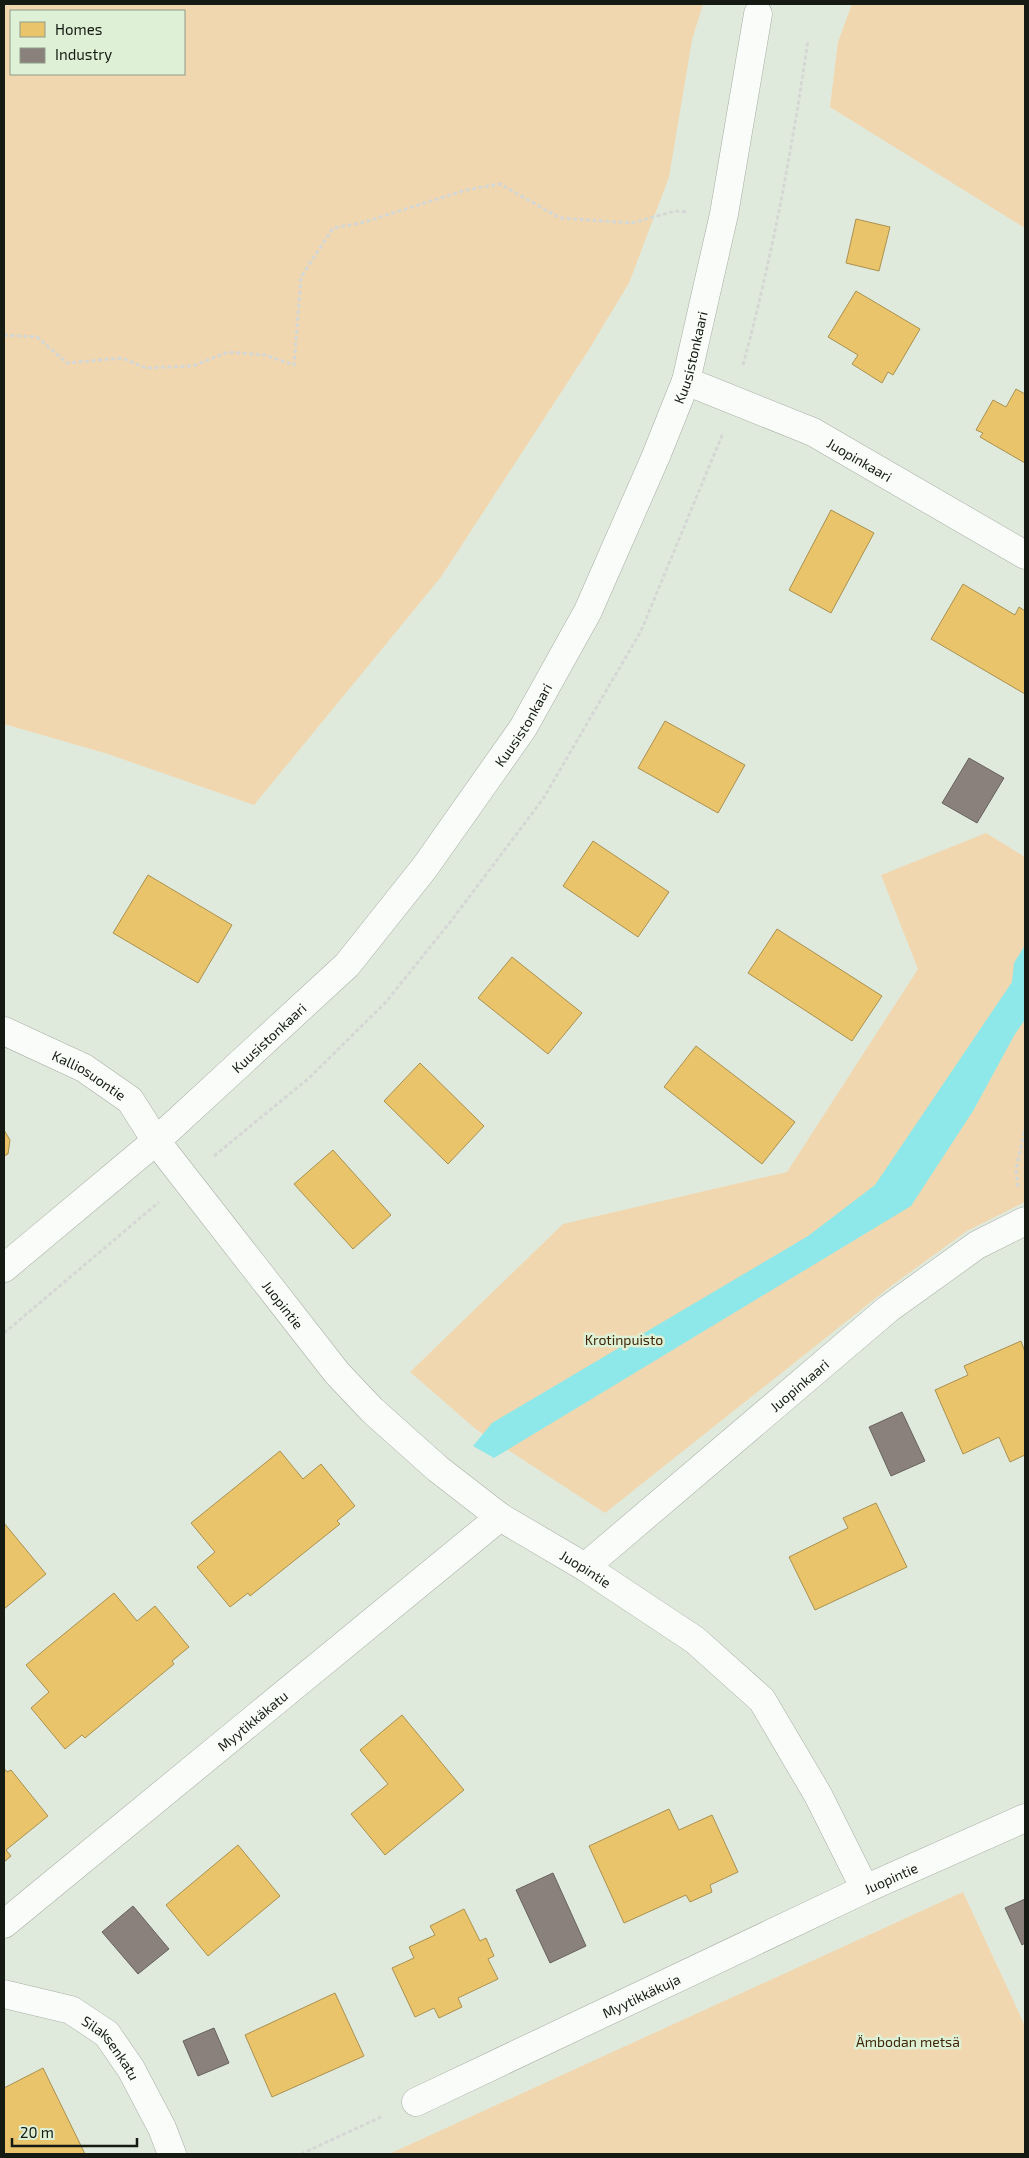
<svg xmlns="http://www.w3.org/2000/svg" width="1029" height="2158" viewBox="0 0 1029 2158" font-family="'Exo 2',sans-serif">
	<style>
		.green { fill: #f1d7af; fill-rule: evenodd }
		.water { fill: #8ee8ea }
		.homes { fill: #e9c46a; stroke: #a99150 }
		.industry { fill: #8a817c; stroke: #67625c }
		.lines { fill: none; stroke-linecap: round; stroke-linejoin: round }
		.minor-casing { stroke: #a6aea3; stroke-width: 29 }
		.path { stroke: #d5d7d4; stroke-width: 3; stroke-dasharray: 4 2.5; stroke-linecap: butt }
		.minor { stroke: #fafcfa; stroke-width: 28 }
		.labels { text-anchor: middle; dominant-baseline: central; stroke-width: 5; stroke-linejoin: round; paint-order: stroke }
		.street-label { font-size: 14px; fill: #151b12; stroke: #def0d6 }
		.park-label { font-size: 14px; fill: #402809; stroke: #def0d6 }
	</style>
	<rect width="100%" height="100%" fill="#e0eadc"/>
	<!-- green -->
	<g class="green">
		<path d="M 4,4 L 703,4 L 692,40 L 669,177 L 629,283 L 588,351 L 441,577 L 254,805 L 108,754 L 4,724 ZM 184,11 L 184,74 L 11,74 L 11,11 Z"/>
		<path d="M 852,4 L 1025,4 L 1025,228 L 830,107 L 838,42 Z"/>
		<path d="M 986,833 L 1025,857 L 1025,1202 L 967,1231 L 891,1286 L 605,1513 L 477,1430 L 410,1372 L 563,1224 L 787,1172 L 918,969 L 881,875 Z"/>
		<path d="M 963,1892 L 1025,2026 L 1025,2154 L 389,2154 Z"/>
	</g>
	<!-- water -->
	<path class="water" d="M 1025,945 L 1025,1020 L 1015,1034 L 973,1111 L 911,1206 L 494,1458 L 473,1446 L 492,1423 L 808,1236 L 875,1185 L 1012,982 L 1014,963 Z"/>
	<!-- homes -->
	<g class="homes">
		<path d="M 856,219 L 890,227 L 879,271 L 846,263 Z"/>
		<path d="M 856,291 L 920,329 L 893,375 L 888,372 L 882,383 L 852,364 L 858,355 L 828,337 Z"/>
		<path d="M 1016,389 L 1025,394 L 1025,463 L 980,437 L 983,433 L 976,430 L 993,400 L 1006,407 Z"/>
		<path d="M 831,510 L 874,533 L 831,613 L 789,590 Z"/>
		<path d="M 963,584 L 1015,615 L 1019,607 L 1025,611 L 1025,694 L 931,639 Z"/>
		<path d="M 665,721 L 745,765 L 718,813 L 638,768 Z"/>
		<path d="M 593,841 L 669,892 L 638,937 L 563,886 Z"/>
		<path d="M 148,875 L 232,925 L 198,983 L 113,933 Z"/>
		<path d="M 777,929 L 882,996 L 852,1041 L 748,973 Z"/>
		<path d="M 512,957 L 582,1013 L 548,1054 L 478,998 Z"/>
		<path d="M 696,1046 L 795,1122 L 762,1164 L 664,1087 Z"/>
		<path d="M 420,1063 L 484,1126 L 448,1164 L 384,1101 Z"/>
		<path d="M 4,1130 L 10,1140 L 8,1154 L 4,1156 Z"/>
		<path d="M 333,1150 L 391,1215 L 353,1249 L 294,1184 Z"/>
		<path d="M 1021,1341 L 1025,1352 L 1025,1455 L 1010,1462 L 999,1437 L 963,1454 L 935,1390 L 968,1375 L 964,1366 Z"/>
		<path d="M 280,1451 L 303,1479 L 321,1464 L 355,1506 L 337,1521 L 340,1524 L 250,1596 L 248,1593 L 230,1607 L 197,1567 L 215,1552 L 191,1523 Z"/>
		<path d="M 876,1503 L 907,1567 L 815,1610 L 789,1557 L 848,1528 L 843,1518 Z"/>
		<path d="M 4,1523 L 46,1574 L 4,1609 Z"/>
		<path d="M 114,1593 L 137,1621 L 155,1606 L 189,1647 L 172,1661 L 174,1664 L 85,1738 L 82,1735 L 65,1749 L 31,1708 L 49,1692 L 26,1665 Z"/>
		<path d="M 402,1715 L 464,1790 L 385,1855 L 351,1814 L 388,1784 L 360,1750 Z"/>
		<path d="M 4,1768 L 7,1772 L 11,1770 L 48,1816 L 6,1850 L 11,1856 L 4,1862 Z"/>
		<path d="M 669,1809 L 679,1830 L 712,1815 L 738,1872 L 710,1885 L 712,1892 L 690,1902 L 686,1895 L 624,1923 L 589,1846 Z"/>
		<path d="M 238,1845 L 280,1896 L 208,1956 L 166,1905 Z"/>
		<path d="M 464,1909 L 480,1941 L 486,1938 L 494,1956 L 488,1959 L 498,1979 L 458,1998 L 462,2007 L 439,2018 L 434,2008 L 415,2017 L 392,1968 L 414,1958 L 409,1947 L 435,1935 L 430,1926 Z"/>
		<path d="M 335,1993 L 364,2056 L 272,2097 L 245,2035 Z"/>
		<path d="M 43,2068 L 85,2154 L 4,2154 L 4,2088 Z"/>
	</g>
	<!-- industry -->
	<g class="industry">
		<path d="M 969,758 L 1004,778 L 977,823 L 942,803 Z"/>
		<path d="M 902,1412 L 925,1461 L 891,1476 L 869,1427 Z"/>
		<path d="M 553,1873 L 586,1946 L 550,1963 L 516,1890 Z"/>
		<path d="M 1025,1899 L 1025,1943 L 1022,1945 L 1005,1908 Z"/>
		<path d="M 133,1906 L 169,1949 L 138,1974 L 102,1932 Z"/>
		<path d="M 214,2028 L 229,2063 L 198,2076 L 183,2041 Z"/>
	</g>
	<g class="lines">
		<!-- minor casing -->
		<g class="minor-casing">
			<g id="minor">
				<path id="s1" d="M 686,381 L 813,432 L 1025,555"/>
				<path id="s2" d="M 4,1031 L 84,1068 L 130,1100 L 156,1141 L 337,1373 L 372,1410 L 438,1469 L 500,1517 L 585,1567 L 695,1640 L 762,1700 L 818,1795 L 865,1889"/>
				<path id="s3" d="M 4,1268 L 156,1141 L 347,965 L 425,867 L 523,728 L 588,611 L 656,456 L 686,381 L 724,214 L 758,14"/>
				<path id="s4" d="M 585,1567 L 888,1309 L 977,1245 L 1025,1221"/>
				<path id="s5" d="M 4,1924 L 500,1517"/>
				<path id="s6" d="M 4,1994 L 71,2010 L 107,2034 L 131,2069 L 162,2128 L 172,2154"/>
				<path id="s7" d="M 416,2102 L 865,1889 L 1025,1818"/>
			</g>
		</g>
		<!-- path -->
		<g class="path">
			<path d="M 4,335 L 37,337 L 67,363 L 122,358 L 146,368 L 193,366 L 228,352 L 265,355 L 294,365 L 301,277 L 333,228 L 361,223 L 466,190 L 500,184 L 560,218 L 632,223 L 675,211 L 688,212"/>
			<path d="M 743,365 C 772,258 792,150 808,40"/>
			<path d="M 214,1156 L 309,1078 L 386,1002 L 451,921 L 543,799 L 641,631 L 723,433"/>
			<path d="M 1018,1187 L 1016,1170 L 1025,1128"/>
			<path d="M 4,1333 L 159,1202"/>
			<path d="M 301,2154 L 383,2116"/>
		</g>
		<!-- minor -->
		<use href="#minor" class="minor"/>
	</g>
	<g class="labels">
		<!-- street labels -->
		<g class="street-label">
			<text stroke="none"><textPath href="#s3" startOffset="1161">Kuusistonkaari</textPath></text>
			<text stroke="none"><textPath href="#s1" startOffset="191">Juopinkaari</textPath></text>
			<text stroke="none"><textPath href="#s3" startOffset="756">Kuusistonkaari</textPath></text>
			<text stroke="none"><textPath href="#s3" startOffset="351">Kuusistonkaari</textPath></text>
			<text stroke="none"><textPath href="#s2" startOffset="96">Kalliosuontie</textPath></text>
			<text stroke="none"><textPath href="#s2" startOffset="400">Juopintie</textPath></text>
			<text stroke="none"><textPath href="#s4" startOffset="281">Juopinkaari</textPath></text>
			<text stroke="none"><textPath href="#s2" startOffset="805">Juopintie</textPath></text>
			<text stroke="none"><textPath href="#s5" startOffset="321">Myytikkäkatu</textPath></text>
			<text stroke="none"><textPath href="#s7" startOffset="525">Juopintie</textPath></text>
			<text stroke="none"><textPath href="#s7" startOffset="249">Myytikkäkuja</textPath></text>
			<text stroke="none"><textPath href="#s6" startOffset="125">Silaksenkatu</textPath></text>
		</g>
		<!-- park labels -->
		<g class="park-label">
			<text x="624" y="1339">Krotinpuisto</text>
			<text x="908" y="2041">Ämbodan metsä</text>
		</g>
	</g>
	<!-- border -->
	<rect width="1029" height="2158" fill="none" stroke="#151b12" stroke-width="10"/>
	<!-- legend -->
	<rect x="10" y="10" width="175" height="65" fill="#def0d6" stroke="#8e9b88"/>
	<rect x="20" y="22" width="25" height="15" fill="#e9c46a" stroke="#8e9b88"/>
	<text x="55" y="35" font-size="15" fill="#151b12">Homes</text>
	<rect x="20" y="48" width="25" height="15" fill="#8a817c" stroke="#8e9b88"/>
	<text x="55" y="60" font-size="15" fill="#151b12">Industry</text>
	<!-- scale -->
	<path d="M12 2138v8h125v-8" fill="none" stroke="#151b12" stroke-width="2.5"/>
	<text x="20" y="2138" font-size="15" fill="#151b12" stroke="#def0d6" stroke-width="4" paint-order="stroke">20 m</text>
</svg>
